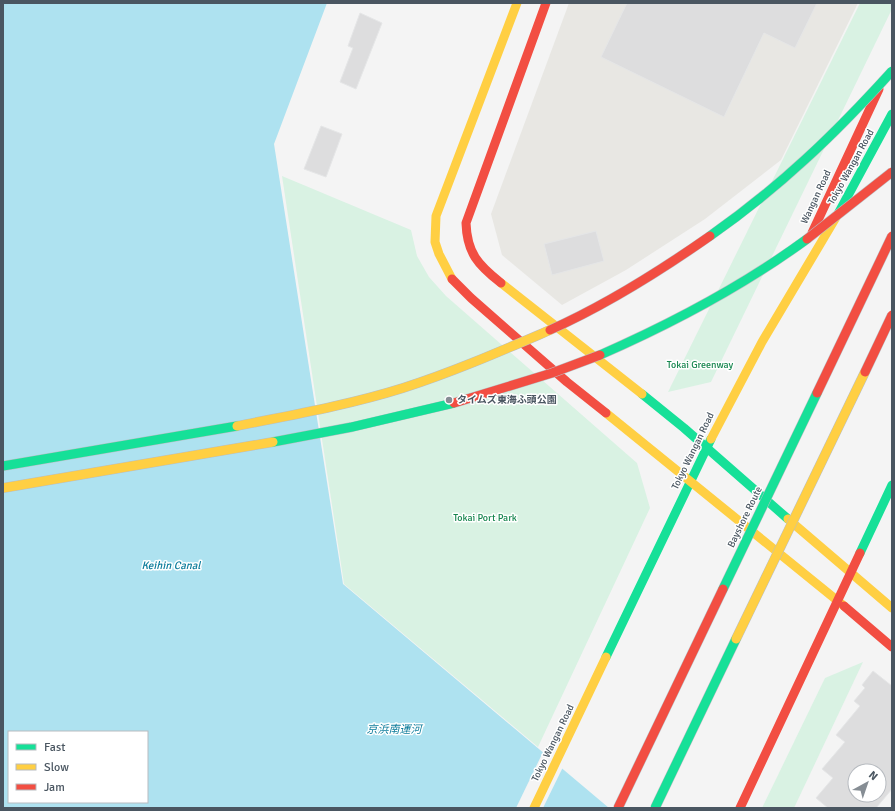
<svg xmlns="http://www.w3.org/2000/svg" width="895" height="811" viewBox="0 0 895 811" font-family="Signika,'Noto Sans JP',sans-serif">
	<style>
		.commercial { fill: #e8e7e3 }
		.green { fill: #d9f2e3 }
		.water { fill: #aee2f0; fill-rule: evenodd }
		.pier { fill: #f4f4f4 }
		.building { fill: #ddddde; stroke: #e5e6e7; fill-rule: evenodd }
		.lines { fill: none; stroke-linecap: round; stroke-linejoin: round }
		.fast { stroke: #16e098; stroke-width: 9 }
		.slow { stroke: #ffcf43; stroke-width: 9 }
		.jam { stroke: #f24e42; stroke-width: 9 }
		.fast-bridge-casing { stroke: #b9bec3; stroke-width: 10; stroke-linecap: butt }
		.slow-bridge-casing { stroke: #b9bec3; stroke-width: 10; stroke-linecap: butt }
		.jam-bridge-casing { stroke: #b9bec3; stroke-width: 10; stroke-linecap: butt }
		.fast-bridge { stroke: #16e098; stroke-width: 9 }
		.slow-bridge { stroke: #ffcf43; stroke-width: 9 }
		.jam-bridge { stroke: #f24e42; stroke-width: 9 }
		.poi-dot { fill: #868d94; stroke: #fff; stroke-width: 1.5 }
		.labels { text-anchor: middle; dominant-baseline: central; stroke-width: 3; stroke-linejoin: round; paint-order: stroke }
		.street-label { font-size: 10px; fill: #4a5661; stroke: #fff }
		.park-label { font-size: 10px; fill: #17864f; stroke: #fff }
		.poi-label { font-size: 10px; font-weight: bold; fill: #4a5661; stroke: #fff; text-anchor: start }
		.water-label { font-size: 11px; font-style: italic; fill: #0c7c9b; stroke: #fff }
	</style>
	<rect width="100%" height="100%" fill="#f4f4f4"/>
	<!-- commercial -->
	<path class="commercial" d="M 569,3 L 858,3 L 781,160 L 705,219 L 626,270 L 562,305 L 502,255 L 491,214 Z"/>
	<!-- green -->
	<g class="green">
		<path d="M 860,3 L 892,3 L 892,9 L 711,382 L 668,392 Z"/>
		<path d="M 282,176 L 411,230 L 417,256 L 429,277 L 446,296 L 637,463 L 650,508 L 538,747 L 344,584 Z"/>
		<path d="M 863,662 L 794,808 L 762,808 L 825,678 Z"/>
	</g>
	<!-- water -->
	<path class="water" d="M 3,3 L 327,3 L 274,144 L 343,584 L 609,808 L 3,808 ZM 9,732 L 147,732 L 147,802 L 9,802 Z"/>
	<!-- pier -->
	<path class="pier" d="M 544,750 L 563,767 L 543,808 L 516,808 Z"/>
	<!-- building -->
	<g class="building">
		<path d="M 627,3 L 817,3 L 795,48 L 764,33 L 724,117 L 601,57 Z"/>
		<path d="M 360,13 L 382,23 L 356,89 L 340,82 L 353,48 L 348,46 Z"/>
		<path d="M 321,126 L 342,134 L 326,177 L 304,169 Z"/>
		<path d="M 596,231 L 604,261 L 552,275 L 544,244 Z"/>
		<path d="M 873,671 L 892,686 L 892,789 L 876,808 L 828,808 L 816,798 L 833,778 L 822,769 L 845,742 L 836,735 L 860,706 L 854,701 L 865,688 L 862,685 ZM 855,771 L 879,771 L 879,795 L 855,795 Z"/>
	</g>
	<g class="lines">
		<!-- fast -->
		<g class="fast">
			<path d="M 838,214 L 892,114"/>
			<path d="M 642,394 L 684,428 L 788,519"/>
			<path d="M 860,553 L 892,485"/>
			<path d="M 606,657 L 711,439"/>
		</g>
		<!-- slow -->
		<g class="slow">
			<path d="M 452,279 L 439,254 L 435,242 L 436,216 L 517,3"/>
			<path d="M 501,283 L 642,394"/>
			<path d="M 606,413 L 844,606"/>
			<path d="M 711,439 L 762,342 L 838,214"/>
			<path d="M 788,519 L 892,608"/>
			<path d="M 534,808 L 606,657"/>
		</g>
		<!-- jam -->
		<g class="jam">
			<path d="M 812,233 L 879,89"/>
			<path d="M 452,279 L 471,298 L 567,382 L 606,413"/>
			<path d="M 501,283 C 478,265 467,253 466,223 L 546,3"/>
			<path d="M 844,606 L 892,647"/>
			<path d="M 740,808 L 860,553"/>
		</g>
		<!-- fast-bridge casing -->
		<g class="fast-bridge-casing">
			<g id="fast-bridge">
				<path d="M 710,236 C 780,187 835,134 892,71"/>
				<path d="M 600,355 C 673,323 743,286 807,239"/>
				<path d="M 273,442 L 352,427 L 454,403"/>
				<path d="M 3,466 L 237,426"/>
				<path d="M 723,589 L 817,393"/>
				<path d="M 655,808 L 736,639"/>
			</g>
		</g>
		<!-- slow-bridge casing -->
		<g class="slow-bridge-casing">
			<g id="slow-bridge">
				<path d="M 237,426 C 292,415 349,405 403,388 C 453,372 501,351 550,330"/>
				<path d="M 3,488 L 273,442"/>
				<path d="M 736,639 L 865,372"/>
			</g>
		</g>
		<!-- jam-bridge casing -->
		<g class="jam-bridge-casing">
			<g id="jam-bridge">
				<path d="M 807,239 L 892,172"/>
				<path d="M 550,330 C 606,305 660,271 710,236"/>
				<path d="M 865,372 L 892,315"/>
				<path d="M 817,393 L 892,236"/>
				<path d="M 454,403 L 552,373 L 600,355"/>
				<path d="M 618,808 L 723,589"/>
			</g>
		</g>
		<!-- fast-bridge -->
		<use href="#fast-bridge" class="fast-bridge"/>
		<!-- slow-bridge -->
		<use href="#slow-bridge" class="slow-bridge"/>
		<!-- jam-bridge -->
		<use href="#jam-bridge" class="jam-bridge"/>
	</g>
	<!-- markers -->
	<circle class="poi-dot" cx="449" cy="400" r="4"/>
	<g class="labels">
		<!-- street labels -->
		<g class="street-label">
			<text transform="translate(851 167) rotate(-61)">Tokyo Wangan Road</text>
			<text transform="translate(816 197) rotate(-65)">Wangan Road</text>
			<text transform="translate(693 451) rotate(-64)">Tokyo Wangan Road</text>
			<text transform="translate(745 517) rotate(-64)">Bayshore Route</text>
			<text transform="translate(553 743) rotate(-64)">Tokyo Wangan Road</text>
		</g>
		<!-- park labels -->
		<g class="park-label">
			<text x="700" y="365">Tokai Greenway</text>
			<text x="485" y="518">Tokai Port Park</text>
		</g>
		<!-- poi labels -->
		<g class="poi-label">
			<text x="457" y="400">タイムズ東海ふ頭公園</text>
		</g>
		<!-- water labels -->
		<g class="water-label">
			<text x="171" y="565">Keihin Canal</text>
			<text x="394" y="729">京浜南運河</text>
		</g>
	</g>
	<!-- border -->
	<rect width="895" height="811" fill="none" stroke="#4a5661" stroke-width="8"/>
	<!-- legend -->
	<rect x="8" y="731" width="140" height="72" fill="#ffffff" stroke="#b7bbc0"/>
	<rect x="16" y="744" width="20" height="6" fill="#16e098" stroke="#b7bbc0"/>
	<text x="44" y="751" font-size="12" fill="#4a5661">Fast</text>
	<rect x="16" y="764" width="20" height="6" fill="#ffcf43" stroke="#b7bbc0"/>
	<text x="44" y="771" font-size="12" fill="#4a5661">Slow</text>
	<rect x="16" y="784" width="20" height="6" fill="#f24e42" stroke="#b7bbc0"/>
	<text x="44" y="791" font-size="12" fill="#4a5661">Jam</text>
	<!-- north arrow -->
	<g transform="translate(867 783) rotate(40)"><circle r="19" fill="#ffffff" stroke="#b7bbc0"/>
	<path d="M0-3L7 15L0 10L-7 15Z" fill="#868d94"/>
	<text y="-6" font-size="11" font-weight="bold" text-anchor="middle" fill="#4a5661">N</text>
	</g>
</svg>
